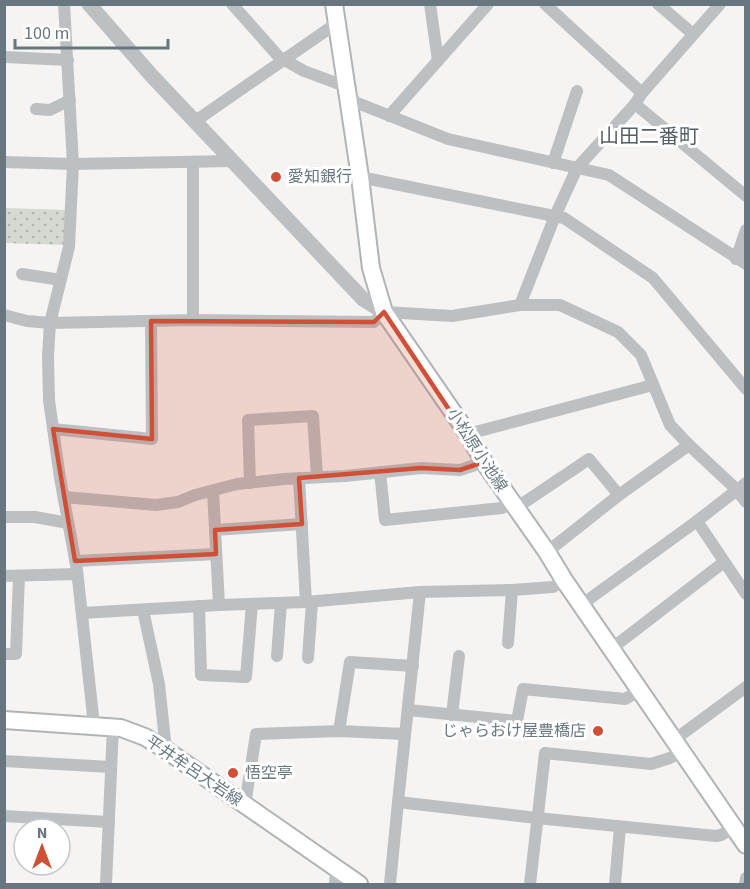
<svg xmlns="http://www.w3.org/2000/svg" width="750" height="889" viewBox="0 0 750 889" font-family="'Source Sans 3','Noto Sans JP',sans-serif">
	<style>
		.park { fill: url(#park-dots) }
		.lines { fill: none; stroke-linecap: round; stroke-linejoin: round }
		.secondary-casing { stroke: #afb4b7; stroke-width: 20 }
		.minor { stroke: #bcc0c3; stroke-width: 12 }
		.tertiary { stroke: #bcc0c3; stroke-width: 15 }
		.secondary { stroke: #fff; stroke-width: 16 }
		.marked { fill: #cf5037; fill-opacity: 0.2; stroke: #cf5037; stroke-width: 4.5; stroke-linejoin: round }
		.poi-dot { fill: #cf5037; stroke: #fff; stroke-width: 2 }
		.labels { text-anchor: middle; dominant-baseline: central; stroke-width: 6; stroke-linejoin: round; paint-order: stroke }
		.poi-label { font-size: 16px; fill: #67767f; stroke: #fff; text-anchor: start }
		.street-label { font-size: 16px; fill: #67767f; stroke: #fff }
		.quarter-label { font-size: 20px; fill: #545f65; stroke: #fff }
	</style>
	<defs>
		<pattern id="park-dots" width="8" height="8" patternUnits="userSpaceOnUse" patternTransform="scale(1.5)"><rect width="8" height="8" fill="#d5d9d1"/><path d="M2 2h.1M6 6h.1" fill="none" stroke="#b1b5af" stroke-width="1.8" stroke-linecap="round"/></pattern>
	</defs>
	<rect width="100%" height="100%" fill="#f5f4f2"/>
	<!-- park -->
	<path class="park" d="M 5,208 L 68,210 L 67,245 L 5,243 Z"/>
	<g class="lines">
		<!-- secondary casing -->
		<g class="secondary-casing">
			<g id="secondary">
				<path d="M 334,4 L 360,177 L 371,268 L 384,312 L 468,434 L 484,462 L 547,552 L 564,580 L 746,845"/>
				<path d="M 4,720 L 121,728 L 145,737 L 166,750 L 359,884"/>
			</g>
		</g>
		<!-- minor -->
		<g class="minor">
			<path d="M 64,4 L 73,164 L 69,247 L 50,323 L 48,356 L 49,400 L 60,478 L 77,570 L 94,725"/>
			<path d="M 232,4 L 279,57 L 304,71 L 347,87 L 355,102 L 448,139 L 609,175 L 746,264"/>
			<path d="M 430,4 L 438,61"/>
			<path d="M 545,4 L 642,93"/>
			<path d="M 658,4 L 693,34"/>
			<path d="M 4,57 L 68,60"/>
			<path d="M 635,104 L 746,196"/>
			<path d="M 36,109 L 50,110 L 70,100"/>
			<path d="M 389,116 L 488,4"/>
			<path d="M 194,122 L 337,23"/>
			<path d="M 4,162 L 73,164 L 231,161"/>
			<path d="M 193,162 L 193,320"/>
			<path d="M 553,163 L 577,91"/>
			<path d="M 360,177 L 564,218 L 653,278 L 746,389"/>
			<path d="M 736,259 L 746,230"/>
			<path d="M 22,274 L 61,280"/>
			<path d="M 520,305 L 555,216 L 577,168 L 635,104 L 642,93 L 720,4"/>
			<path d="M 4,315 L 27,321 L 50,323 L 193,320 L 374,322 L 384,312 L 452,316 L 520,305 L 560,305 L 618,332 L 641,355 L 670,425 L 689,445 L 736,489 L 746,502"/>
			<path d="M 53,429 L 152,439 L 151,321"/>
			<path d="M 468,434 L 653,385"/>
			<path d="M 380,472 L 385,520 L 502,508 L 512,502"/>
			<path d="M 299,478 L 306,602"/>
			<path d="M 250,483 L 248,420 L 313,416 L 317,477"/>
			<path d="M 213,491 L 219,605"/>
			<path d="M 64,497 L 156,505 L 178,502 L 195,495 L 237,484 L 284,479 L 345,476 L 421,468 L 460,470 L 484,462"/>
			<path d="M 516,508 L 589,459 L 619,495"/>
			<path d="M 4,517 L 35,517 L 68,523"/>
			<path d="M 697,521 L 746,594"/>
			<path d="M 215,530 L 302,524"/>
			<path d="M 547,552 L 619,495 L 689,445"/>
			<path d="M 75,561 L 216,554"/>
			<path d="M 4,576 L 76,574"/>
			<path d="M 581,605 L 697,521 L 746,483"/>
			<path d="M 199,606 L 201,675 L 246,677 L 252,604"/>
			<path d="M 143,610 L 159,684 L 166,750"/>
			<path d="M 82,613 L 219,605 L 306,602 L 420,592 L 512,590 L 553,587 L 564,580"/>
			<path d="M 508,643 L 512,590"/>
			<path d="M 611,649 L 724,562"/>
			<path d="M 4,654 L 16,654 L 19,576"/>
			<path d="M 277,656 L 281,603"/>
			<path d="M 308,658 L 312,602"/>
			<path d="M 408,710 L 517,721 L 523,689 L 625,699 L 639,691"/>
			<path d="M 452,715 L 459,656"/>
			<path d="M 339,731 L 350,662 L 413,666"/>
			<path d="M 674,740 L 746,687"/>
			<path d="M 4,761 L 111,767"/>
			<path d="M 398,802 L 537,818 L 716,836 L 721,835 L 733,828"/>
			<path d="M 245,805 L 256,734 L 339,731 L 405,734"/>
			<path d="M 4,816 L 109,822"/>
			<path d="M 106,884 L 113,727"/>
			<path d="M 335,884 L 336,869"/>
			<path d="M 390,884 L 398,802 L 420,592"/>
			<path d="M 530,884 L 545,753 L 651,764 L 670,758 L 682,752"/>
			<path d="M 615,884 L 620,827"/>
			<path d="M 745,884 L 746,878"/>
		</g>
		<!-- tertiary -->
		<path class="tertiary" d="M 89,4 L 151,75 L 363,299 L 384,312"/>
		<!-- secondary -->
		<use href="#secondary" class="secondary"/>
	</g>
	<!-- marked area -->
	<path class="marked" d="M 384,312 L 484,462 L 460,470 L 421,468 L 299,478 L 302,524 L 215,530 L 216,554 L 75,561 L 53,429 L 152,439 L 151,321 L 374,322 Z"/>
	<!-- markers -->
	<g class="poi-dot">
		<circle cx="276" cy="177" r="6"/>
		<circle cx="598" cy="731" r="6"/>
		<circle cx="233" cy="773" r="6"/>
	</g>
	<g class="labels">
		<!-- poi labels -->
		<g class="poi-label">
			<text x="288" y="177">愛知銀行</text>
			<text x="586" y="731" text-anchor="end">じゃらおけ屋豊橋店</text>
			<text x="245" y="773">悟空亭</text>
		</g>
		<!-- street labels -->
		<g class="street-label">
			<text transform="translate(477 450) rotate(57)">小松原小池線</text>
			<text transform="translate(194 771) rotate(34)">平井牟呂大岩線</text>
		</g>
		<!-- quarter labels -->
		<g class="quarter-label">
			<text x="649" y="137">山田二番町</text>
		</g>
	</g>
	<!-- border -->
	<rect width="750" height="889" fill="none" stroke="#67767f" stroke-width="12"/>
	<!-- north arrow -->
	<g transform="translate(42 847)"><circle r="28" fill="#ffffff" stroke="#c2c8cc" stroke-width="1.5"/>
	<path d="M0-4.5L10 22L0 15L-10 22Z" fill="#cf5037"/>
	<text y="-9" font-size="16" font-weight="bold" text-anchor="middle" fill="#67767f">N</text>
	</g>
	<!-- scale -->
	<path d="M15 39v9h153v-9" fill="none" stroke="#67767f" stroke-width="3"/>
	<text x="24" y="39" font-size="18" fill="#67767f" stroke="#ffffff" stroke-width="4.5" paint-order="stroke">100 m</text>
</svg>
